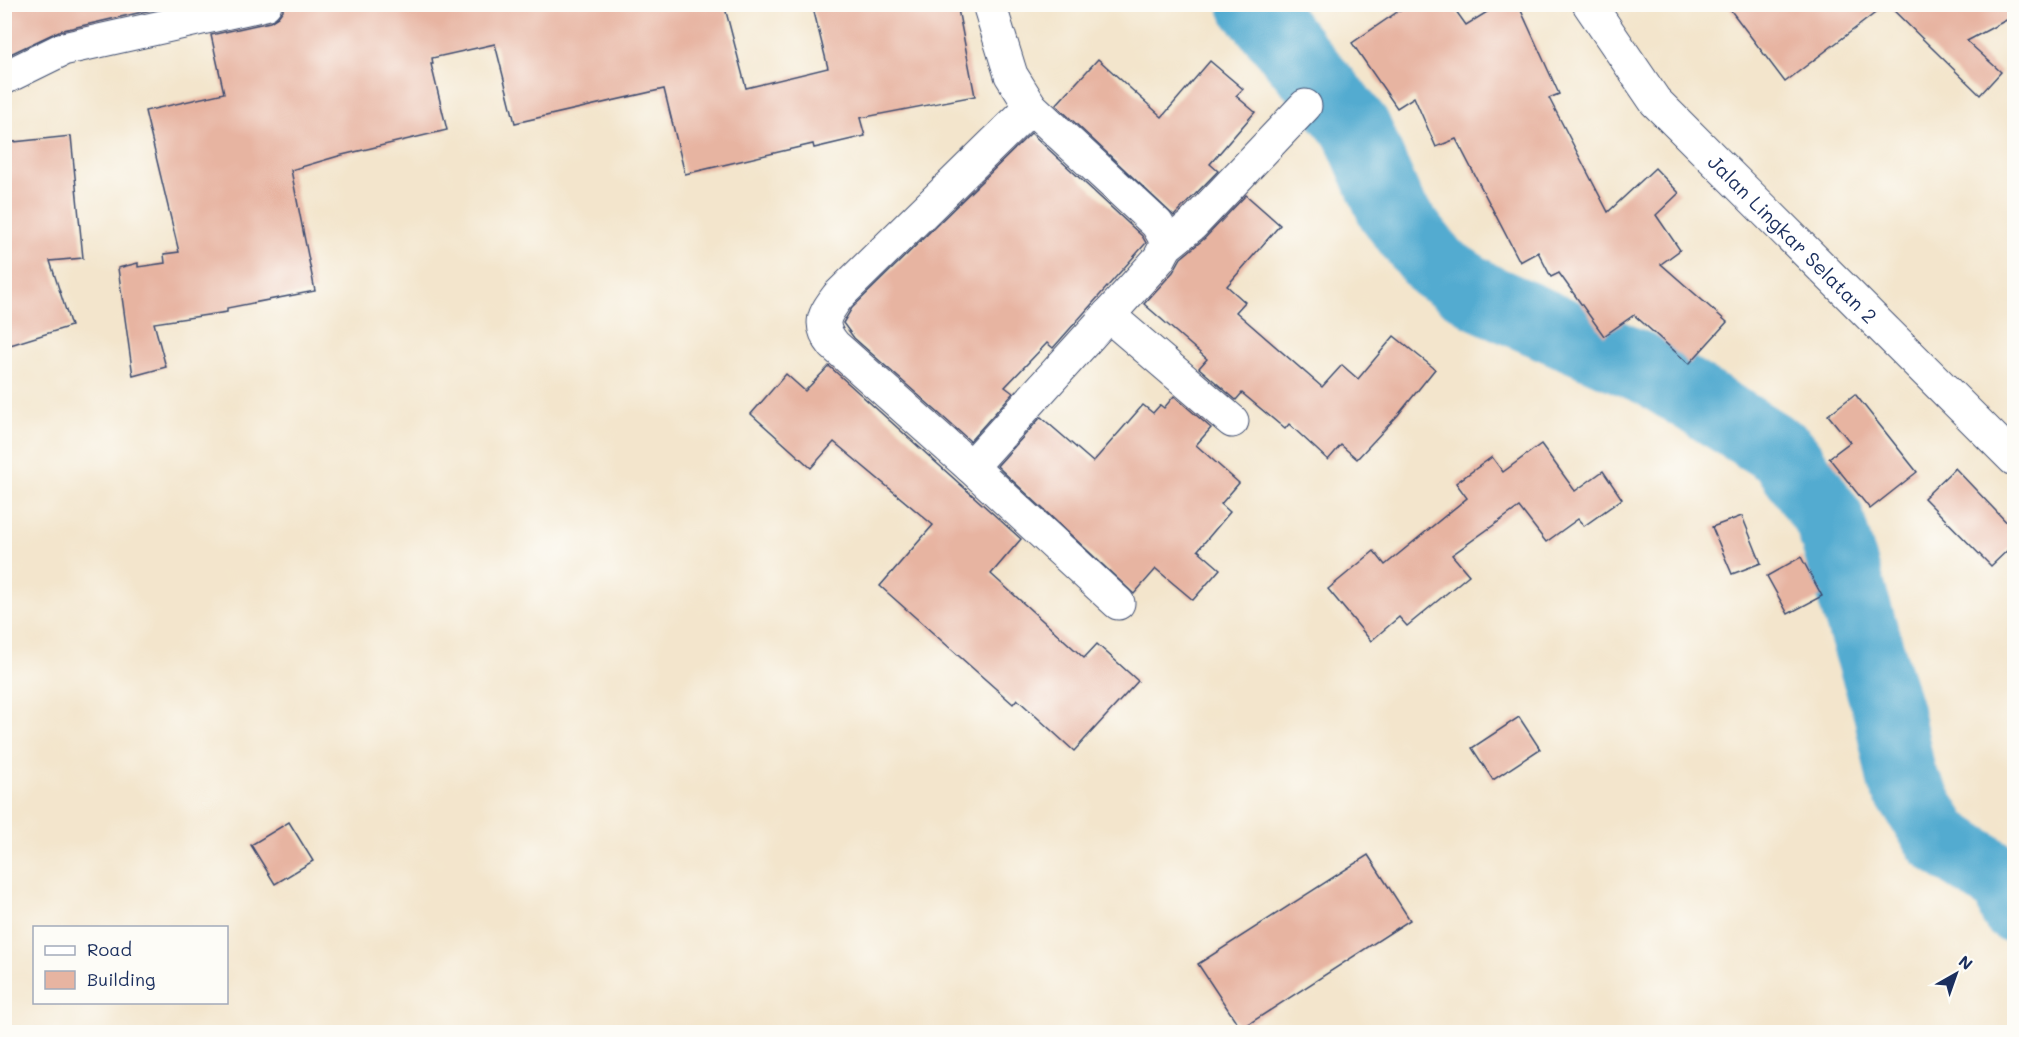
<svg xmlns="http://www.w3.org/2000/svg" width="2019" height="1037" viewBox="0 0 2019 1037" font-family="Mali,sans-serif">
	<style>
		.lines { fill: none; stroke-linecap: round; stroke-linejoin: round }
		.river { stroke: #53abd0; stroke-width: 70 }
		.building { fill: #e7b4a1 }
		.minor-casing { stroke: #3b4a6e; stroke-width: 35 }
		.highway-casing { stroke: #3b4a6e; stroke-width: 35 }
		.minor { stroke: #fff; stroke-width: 33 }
		.highway { stroke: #fff; stroke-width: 33 }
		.labels { text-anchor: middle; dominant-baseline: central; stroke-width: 4.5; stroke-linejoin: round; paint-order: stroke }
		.street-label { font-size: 20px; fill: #1b2f5e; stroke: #fdfcf7 }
	</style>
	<rect width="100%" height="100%" fill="#fdfcf7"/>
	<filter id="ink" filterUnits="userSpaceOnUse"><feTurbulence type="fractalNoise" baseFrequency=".0167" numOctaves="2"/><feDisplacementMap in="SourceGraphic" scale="12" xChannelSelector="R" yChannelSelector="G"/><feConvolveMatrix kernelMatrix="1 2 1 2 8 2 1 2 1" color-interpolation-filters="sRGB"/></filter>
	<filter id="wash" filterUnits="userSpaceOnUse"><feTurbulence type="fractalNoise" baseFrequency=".008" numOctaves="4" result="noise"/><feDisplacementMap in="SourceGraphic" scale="24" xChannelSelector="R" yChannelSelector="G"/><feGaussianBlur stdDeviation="1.35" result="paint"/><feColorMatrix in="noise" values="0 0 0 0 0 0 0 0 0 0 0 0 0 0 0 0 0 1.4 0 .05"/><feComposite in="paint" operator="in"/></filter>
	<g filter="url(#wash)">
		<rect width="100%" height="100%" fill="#f3e5cc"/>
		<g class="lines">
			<!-- river -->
			<path class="river" d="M 1253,4 L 1356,128 L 1392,211 L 1436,267 L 1482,297 L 1652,372 L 1784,454 L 1829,519 L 1888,712 L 1902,779 L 1939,839 L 2007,884 L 2014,908"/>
		</g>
		<g id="blocks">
			<!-- building -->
			<g class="building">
				<path d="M 4,4 L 177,4 L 59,31 L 4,57 Z"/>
				<path d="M 283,4 L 724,4 L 746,88 L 828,68 L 812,4 L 957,4 L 975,96 L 860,118 L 865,136 L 814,148 L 813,144 L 685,174 L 664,89 L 515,123 L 495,44 L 432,58 L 433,64 L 431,64 L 447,130 L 342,155 L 291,170 L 315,291 L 227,308 L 227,312 L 154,323 L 166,367 L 133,376 L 118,268 L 138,263 L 138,267 L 165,263 L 164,254 L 179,252 L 145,111 L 224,93 L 211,35 L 270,22 L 278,17 L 283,10 Z"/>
				<path d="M 1409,4 L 1451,4 L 1466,25 L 1500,4 L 1518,4 L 1559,94 L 1549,98 L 1608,212 L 1655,168 L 1679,193 L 1656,215 L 1680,250 L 1661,264 L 1727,322 L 1689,364 L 1634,315 L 1604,336 L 1559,273 L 1551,277 L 1538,252 L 1520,262 L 1456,139 L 1436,147 L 1414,97 L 1397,108 L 1352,43 Z"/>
				<path d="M 1726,4 L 1887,4 L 1785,82 Z"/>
				<path d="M 1887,4 L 2014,4 L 2014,16 L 1967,41 L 2001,72 L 1980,95 Z"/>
				<path d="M 1098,59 L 1162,117 L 1210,61 L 1243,89 L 1236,96 L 1255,112 L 1210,164 L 1218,171 L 1174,216 L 1056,105 Z"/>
				<path d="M 1031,133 L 1142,236 L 1146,243 L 1053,348 L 1047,343 L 1005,387 L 1013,393 L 970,441 L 854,338 L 843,323 L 852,308 Z"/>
				<path d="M 71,136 L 83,258 L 50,261 L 71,326 L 4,347 L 4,143 Z"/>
				<path d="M 1246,195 L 1280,225 L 1227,286 L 1245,302 L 1236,312 L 1322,387 L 1342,365 L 1358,379 L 1394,336 L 1435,369 L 1398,415 L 1357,459 L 1341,445 L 1328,460 L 1289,424 L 1285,429 L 1242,393 L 1236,400 L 1199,368 L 1207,359 L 1144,304 L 1173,272 L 1181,258 L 1205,238 Z"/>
				<path d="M 829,366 L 1021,539 L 991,574 L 1084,658 L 1097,644 L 1138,681 L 1074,751 L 1017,699 L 1013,704 L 880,586 L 933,525 L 834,442 L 811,468 L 751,414 L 786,374 L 805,391 Z"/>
				<path d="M 1855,394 L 1917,472 L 1870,509 L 1829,458 L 1850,442 L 1828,415 Z"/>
				<path d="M 1174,396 L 1211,428 L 1196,445 L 1239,483 L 1221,504 L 1230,512 L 1198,550 L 1220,569 L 1193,600 L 1156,569 L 1134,594 L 997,466 L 1041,417 L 1093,462 L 1143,405 L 1153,413 L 1160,405 L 1164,408 Z"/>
				<path d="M 1541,444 L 1575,491 L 1603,471 L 1622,499 L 1584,526 L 1578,519 L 1546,542 L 1519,507 L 1452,555 L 1469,575 L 1407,626 L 1399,617 L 1371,641 L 1328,589 L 1374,551 L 1385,565 L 1467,498 L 1456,483 L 1492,457 L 1503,472 Z"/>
				<path d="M 1955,468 L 2014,530 L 2014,544 L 1991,566 L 1924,498 Z"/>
				<path d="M 1742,516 L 1761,563 L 1732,574 L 1712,527 Z"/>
				<path d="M 1801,557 L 1822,596 L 1788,614 L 1767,576 Z"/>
				<path d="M 1519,717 L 1540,749 L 1493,780 L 1472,748 Z"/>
				<path d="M 289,822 L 313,861 L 275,884 L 251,845 Z"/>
				<path d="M 1368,855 L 1410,920 L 1241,1029 L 1198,964 Z"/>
			</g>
		</g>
	</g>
	<g filter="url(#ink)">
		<use href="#blocks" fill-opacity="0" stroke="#3b4a6e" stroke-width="1.5"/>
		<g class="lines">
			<!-- minor casing -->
			<g class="minor-casing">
				<g id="minor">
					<path d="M 989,4 L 1011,75 L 1031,107 L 1157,224 L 1164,236 L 1166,246"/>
					<path d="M 4,78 L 63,49 L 265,4"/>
					<path d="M 1031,107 L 838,296 C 824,315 817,324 834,345 L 971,467 L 1159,259 L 1166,246 L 1192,225 L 1305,106"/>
					<path d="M 1108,315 L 1232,421"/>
					<path d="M 971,467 L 1118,603"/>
				</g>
			</g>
			<!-- highway casing -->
			<g class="highway-casing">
				<g id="highway">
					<path id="s1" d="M 1589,4 L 1655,101 L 2014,459"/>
				</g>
			</g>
			<!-- minor -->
			<use href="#minor" class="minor"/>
			<!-- highway -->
			<use href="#highway" class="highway"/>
		</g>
	</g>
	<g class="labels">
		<!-- street labels -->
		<g class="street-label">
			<text stroke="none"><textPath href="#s1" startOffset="312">Jalan Lingkar Selatan 2</textPath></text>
		</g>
	</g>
	<!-- margin -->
	<rect width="2019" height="1037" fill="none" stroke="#fdfcf7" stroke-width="24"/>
	<!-- legend -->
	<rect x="33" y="926" width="195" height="78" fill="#fdfcf7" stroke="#a3aaba" stroke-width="1.5"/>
	<rect x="45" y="946" width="30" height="9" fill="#ffffff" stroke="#a3aaba" stroke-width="1.5"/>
	<text x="87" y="956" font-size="18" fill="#1b2f5e">Road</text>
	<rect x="45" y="971" width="30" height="18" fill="#e7b4a1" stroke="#a3aaba" stroke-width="1.5"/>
	<text x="87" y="986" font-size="18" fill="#1b2f5e">Building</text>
	<!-- north arrow -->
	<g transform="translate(1956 974) rotate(40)" stroke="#fdfcf7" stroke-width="4.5" paint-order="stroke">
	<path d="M0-4.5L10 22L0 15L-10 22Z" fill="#1b2f5e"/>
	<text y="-9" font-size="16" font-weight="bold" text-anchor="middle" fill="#1b2f5e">N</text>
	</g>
</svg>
